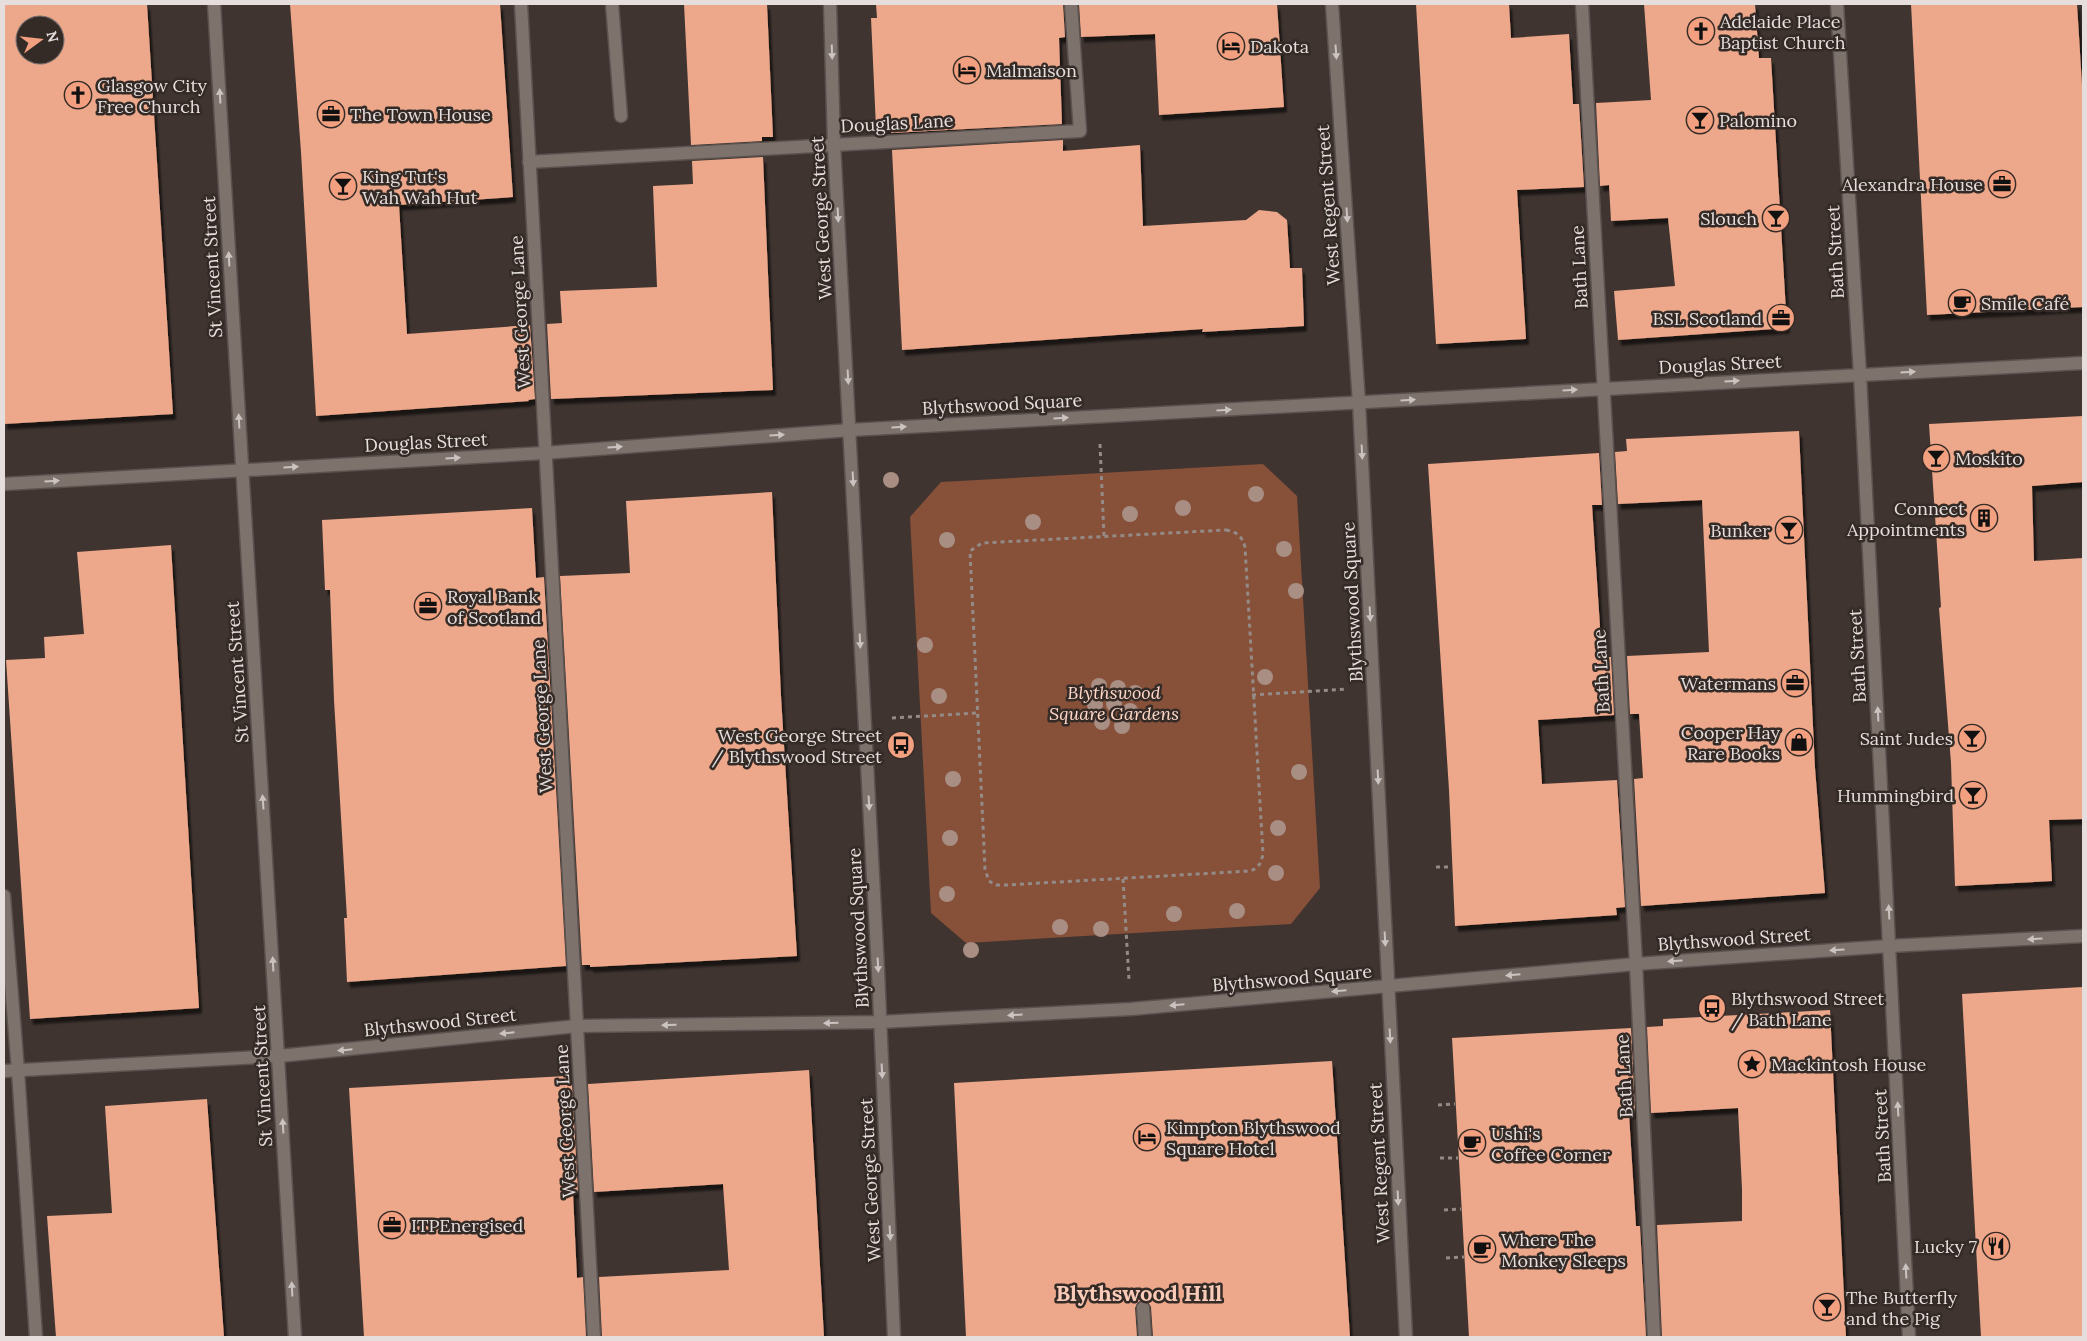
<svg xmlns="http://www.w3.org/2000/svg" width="2087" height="1341" viewBox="0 0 2087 1341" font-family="Lora,serif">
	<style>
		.green { fill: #875039 }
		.building { fill: #eda78a; fill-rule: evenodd; filter: url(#shadow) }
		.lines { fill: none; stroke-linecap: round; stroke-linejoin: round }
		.service-casing { stroke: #5b524f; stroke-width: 15 }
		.minor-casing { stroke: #5b524f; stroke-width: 15 }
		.tertiary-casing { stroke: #5b524f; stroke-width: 15 }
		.path { stroke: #948b88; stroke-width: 3; stroke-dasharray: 4 4; stroke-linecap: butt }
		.service { stroke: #7e726d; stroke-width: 12 }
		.minor { stroke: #7e726d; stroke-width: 12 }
		.tertiary { stroke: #7e726d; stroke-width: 12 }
		.tree { fill: #a98e84 }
		.oneway { fill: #cbc3c0 }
		.labels { text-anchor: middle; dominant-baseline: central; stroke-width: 5; stroke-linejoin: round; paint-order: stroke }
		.poi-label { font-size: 18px; fill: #e5dedc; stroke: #342a26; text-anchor: start }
		.street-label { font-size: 18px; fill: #e5dedc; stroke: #342a26 }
		.park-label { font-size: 18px; font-style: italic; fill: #ffd8c8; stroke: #342a26 }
		.district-label { font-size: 22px; font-weight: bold; fill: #facbb8; stroke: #342a26 }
	</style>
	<defs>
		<filter id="shadow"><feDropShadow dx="3" dy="5.5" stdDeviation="1" flood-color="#0009"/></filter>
	</defs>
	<rect width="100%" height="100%" fill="#3f3430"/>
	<!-- green -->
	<path class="green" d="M 1263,464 L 1297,496 L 1320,888 L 1291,924 L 966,943 L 931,913 L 910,517 L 941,482 Z"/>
	<!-- building -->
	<g class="building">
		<path d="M 4,4 L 147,4 L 173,414 L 4,424 ZM 25,25 L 55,25 L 55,55 L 25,55 Z"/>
		<path d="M 290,4 L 500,4 L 513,197 L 399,205 L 407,334 L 530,325 L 535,399 L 528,400 L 529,401 L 316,416 L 301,152 Z"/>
		<path d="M 684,4 L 767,4 L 773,137 L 762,137 L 762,141 L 691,145 Z"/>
		<path d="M 876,4 L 1063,4 L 1065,37 L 1059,38 L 1062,124 L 891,133 L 891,128 L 876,128 L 871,18 L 877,18 Z"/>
		<path d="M 1079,4 L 1277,4 L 1284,107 L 1159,115 L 1155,34 L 1081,37 Z"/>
		<path d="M 1416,4 L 1509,4 L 1511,38 L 1569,34 L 1573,104 L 1579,104 L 1584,187 L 1517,190 L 1526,339 L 1436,344 Z"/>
		<path d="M 1644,4 L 1755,4 L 1759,58 L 1771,58 L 1787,328 L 1618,340 L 1614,291 L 1675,286 L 1668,218 L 1611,221 L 1609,185 L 1600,186 L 1596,103 L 1651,100 Z"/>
		<path d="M 1911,4 L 2077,4 L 2083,101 L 2083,307 L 1927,315 Z"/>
		<path d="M 1063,140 L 1063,151 L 1140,145 L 1143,226 L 1246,220 L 1259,210 L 1277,212 L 1287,220 L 1290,268 L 1302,268 L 1304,326 L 1202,332 L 1203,329 L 902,350 L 892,150 Z"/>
		<path d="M 763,157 L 773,390 L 551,399 L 547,324 L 562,323 L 560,291 L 657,287 L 653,186 L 693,184 L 692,161 Z"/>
		<path d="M 2083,416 L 2083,482 L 2032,486 L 2034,561 L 2083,558 L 2083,819 L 2049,820 L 2052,881 L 1955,886 L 1951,763 L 1939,608 L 1941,607 L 1929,424 Z"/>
		<path d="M 1799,431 L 1815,768 L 1825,893 L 1641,906 L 1634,779 L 1643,778 L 1639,714 L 1630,714 L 1627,656 L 1709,652 L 1702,500 L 1618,504 L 1615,452 L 1627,451 L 1626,439 Z"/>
		<path d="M 1599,453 L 1602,505 L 1592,505 L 1602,657 L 1611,657 L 1614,715 L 1538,720 L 1542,784 L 1617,780 L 1625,907 L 1616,908 L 1617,915 L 1455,926 L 1449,790 L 1428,464 Z"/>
		<path d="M 772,492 L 781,696 L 797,956 L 590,967 L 590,965 L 582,965 L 560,576 L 630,573 L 626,501 Z"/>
		<path d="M 532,508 L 536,578 L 544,577 L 566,966 L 347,982 L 344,918 L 347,918 L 334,700 L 330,590 L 325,590 L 322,520 Z"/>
		<path d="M 171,545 L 199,1008 L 30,1019 L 6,660 L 45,658 L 44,637 L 84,634 L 77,552 Z"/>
		<path d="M 2083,987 L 2083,1337 L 1981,1337 L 1962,994 Z"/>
		<path d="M 1830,1010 L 1846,1337 L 1662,1337 L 1657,1225 L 1742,1221 L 1742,1189 L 1738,1108 L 1651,1113 L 1647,1027 L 1663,1026 L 1663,1019 Z"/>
		<path d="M 1631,1028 L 1635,1113 L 1629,1114 L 1636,1226 L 1640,1226 L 1646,1337 L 1469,1337 L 1452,1038 Z"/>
		<path d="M 1332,1061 L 1350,1337 L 1153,1337 L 1151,1307 L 1147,1301 L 1143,1300 L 1138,1302 L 1135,1308 L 1137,1337 L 966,1337 L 954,1083 Z"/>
		<path d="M 809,1070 L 824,1337 L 602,1337 L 599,1277 L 729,1270 L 723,1184 L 594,1192 L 588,1084 Z"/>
		<path d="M 566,1076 L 567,1085 L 572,1085 L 578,1193 L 573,1193 L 577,1278 L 583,1277 L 586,1337 L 364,1337 L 349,1088 Z"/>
		<path d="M 207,1099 L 224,1337 L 56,1337 L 47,1216 L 112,1213 L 105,1106 Z"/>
	</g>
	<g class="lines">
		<!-- service casing -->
		<g class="service-casing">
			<g id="service">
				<path d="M 521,4 L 594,1337"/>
				<path d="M 612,4 L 621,116"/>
				<path d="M 1582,4 L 1636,964 L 1654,1337"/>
				<path d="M 529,162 L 1080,131 L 1071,4"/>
				<path d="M 4,896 L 18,1071 L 36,1337"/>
				<path d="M 1143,1308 L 1145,1337"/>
			</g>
		</g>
		<!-- minor casing -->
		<g class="minor-casing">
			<g id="minor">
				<path d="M 214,4 L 295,1337"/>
				<path d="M 830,4 L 834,144 L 878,970 L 894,1337"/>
				<path d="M 1332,4 L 1359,403 L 1406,1337"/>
				<path d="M 4,484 L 544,453 L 850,430 L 2083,363"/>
				<path d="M 4,1071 L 279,1056 L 577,1026 L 880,1022 L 1131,1009 L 1636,964 L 1890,946 L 2083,936"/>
			</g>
		</g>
		<!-- tertiary casing -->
		<g class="tertiary-casing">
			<path id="tertiary" d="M 1837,4 L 1860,375 L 1909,1337"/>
		</g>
		<!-- path -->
		<g class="path">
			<path d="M 1100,444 L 1104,536"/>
			<path d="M 1226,530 C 1237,532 1242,536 1245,547 L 1263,854 C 1261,863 1259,868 1250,871 L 1006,885 L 996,885 L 989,881 L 985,869 L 970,551 L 982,543 Z"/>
			<path d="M 1252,695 L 1346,689"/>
			<path d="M 892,718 L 977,713"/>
			<path d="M 1436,867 L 1451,867"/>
			<path d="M 1123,879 L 1129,980"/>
			<path d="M 1438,1105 L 1455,1104"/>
			<path d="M 1440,1158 L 1458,1158"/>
			<path d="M 1444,1210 L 1461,1209"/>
			<path d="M 1446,1258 L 1464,1257"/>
		</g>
		<!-- service -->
		<use href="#service" class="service"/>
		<!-- minor -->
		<use href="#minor" class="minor"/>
		<!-- tertiary -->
		<use href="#tertiary" class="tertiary"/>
	</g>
	<!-- trees -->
	<g class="tree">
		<circle cx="891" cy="480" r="8"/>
		<circle cx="1256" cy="494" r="8"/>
		<circle cx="1183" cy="508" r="8"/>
		<circle cx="1130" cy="514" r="8"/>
		<circle cx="1033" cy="522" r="8"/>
		<circle cx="947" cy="540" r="8"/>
		<circle cx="1284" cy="549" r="8"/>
		<circle cx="1296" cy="591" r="8"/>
		<circle cx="925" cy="645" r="8"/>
		<circle cx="1265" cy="677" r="8"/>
		<circle cx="1099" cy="686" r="8"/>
		<circle cx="1118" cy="688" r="8"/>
		<circle cx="1135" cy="693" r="8"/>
		<circle cx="939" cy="696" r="8"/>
		<circle cx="1114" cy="704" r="8"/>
		<circle cx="1095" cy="705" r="8"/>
		<circle cx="1130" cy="711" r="8"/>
		<circle cx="1102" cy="722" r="8"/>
		<circle cx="1122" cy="726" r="8"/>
		<circle cx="1299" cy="772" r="8"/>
		<circle cx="953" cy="779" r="8"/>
		<circle cx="1278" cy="828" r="8"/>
		<circle cx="950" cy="838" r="8"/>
		<circle cx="1276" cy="873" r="8"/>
		<circle cx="947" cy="894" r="8"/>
		<circle cx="1237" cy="911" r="8"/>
		<circle cx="1174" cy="914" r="8"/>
		<circle cx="1060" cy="927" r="8"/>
		<circle cx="1101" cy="929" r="8"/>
		<circle cx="971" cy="950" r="8"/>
	</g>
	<!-- one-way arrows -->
	<defs><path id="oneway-solid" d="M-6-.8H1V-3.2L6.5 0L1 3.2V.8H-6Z" transform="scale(1.25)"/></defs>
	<g class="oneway">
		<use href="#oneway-solid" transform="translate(832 52) rotate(88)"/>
		<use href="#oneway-solid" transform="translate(1336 52) rotate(86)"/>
		<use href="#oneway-solid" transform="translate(220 96) rotate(-93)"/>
		<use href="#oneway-solid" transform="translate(838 215) rotate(87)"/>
		<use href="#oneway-solid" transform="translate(1347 215) rotate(86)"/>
		<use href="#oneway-solid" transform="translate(229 259) rotate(-93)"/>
		<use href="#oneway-solid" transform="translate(1908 372) rotate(-3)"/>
		<use href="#oneway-solid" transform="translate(848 377) rotate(87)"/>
		<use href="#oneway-solid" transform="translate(1732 381) rotate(-3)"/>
		<use href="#oneway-solid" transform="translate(1570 390) rotate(-4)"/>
		<use href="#oneway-solid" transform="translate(1408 400) rotate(-4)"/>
		<use href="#oneway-solid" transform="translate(1224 410) rotate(-3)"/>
		<use href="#oneway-solid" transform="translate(1061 418) rotate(-3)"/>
		<use href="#oneway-solid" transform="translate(239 421) rotate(-93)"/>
		<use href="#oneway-solid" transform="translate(899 427) rotate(-3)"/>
		<use href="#oneway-solid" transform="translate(777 435) rotate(-4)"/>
		<use href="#oneway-solid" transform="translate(615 447) rotate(-4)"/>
		<use href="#oneway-solid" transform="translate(1362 452) rotate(87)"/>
		<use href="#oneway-solid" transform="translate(453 458) rotate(-3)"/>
		<use href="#oneway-solid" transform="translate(291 467) rotate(-3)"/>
		<use href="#oneway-solid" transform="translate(853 479) rotate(87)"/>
		<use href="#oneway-solid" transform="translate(52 481) rotate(-4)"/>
		<use href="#oneway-solid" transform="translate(1370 614) rotate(87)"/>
		<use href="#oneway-solid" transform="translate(860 641) rotate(87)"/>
		<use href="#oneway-solid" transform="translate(1878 714) rotate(-93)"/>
		<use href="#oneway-solid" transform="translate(1378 777) rotate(87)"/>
		<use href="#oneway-solid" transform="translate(263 802) rotate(-94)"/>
		<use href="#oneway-solid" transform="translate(869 803) rotate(87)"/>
		<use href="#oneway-solid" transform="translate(1889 912) rotate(-93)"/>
		<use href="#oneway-solid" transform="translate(1385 939) rotate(87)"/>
		<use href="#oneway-solid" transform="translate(2035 939) rotate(177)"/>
		<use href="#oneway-solid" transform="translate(1837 950) rotate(176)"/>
		<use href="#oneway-solid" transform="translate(1675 961) rotate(176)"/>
		<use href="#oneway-solid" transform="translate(273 964) rotate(-93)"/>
		<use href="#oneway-solid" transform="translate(878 965) rotate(87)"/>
		<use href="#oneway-solid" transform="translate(1513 975) rotate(175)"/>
		<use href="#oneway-solid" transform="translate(1339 991) rotate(175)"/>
		<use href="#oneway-solid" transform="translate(1177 1005) rotate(175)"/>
		<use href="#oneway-solid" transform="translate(1015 1015) rotate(177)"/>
		<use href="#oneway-solid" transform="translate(831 1023) rotate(179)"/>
		<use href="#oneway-solid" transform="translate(669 1025) rotate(179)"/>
		<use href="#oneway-solid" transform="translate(507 1033) rotate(174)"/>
		<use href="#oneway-solid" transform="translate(1390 1036) rotate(87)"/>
		<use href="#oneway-solid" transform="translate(345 1050) rotate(174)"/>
		<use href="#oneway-solid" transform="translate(882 1071) rotate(87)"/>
		<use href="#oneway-solid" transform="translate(1898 1109) rotate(-93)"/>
		<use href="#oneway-solid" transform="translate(283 1126) rotate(-93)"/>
		<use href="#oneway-solid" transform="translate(1398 1198) rotate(87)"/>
		<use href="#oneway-solid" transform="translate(890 1233) rotate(87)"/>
		<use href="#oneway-solid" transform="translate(1906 1271) rotate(-93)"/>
		<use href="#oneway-solid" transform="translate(292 1289) rotate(-93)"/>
	</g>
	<!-- icons -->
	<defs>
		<g id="church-disc" transform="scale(1.4375)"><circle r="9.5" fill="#f2a07f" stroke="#342a26"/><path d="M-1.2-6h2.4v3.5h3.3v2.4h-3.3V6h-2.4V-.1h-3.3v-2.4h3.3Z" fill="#111"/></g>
		<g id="hotel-disc" transform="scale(1.4375)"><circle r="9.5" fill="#f2a07f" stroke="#342a26"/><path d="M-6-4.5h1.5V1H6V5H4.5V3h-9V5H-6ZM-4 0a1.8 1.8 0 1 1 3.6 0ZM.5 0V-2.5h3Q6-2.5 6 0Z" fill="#111"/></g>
		<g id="office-disc" transform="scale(1.4375)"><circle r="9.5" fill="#f2a07f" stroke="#342a26"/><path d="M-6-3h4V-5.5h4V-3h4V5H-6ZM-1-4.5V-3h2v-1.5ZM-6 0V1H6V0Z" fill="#111"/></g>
		<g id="bar-disc" transform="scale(1.4375)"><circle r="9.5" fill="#f2a07f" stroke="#342a26"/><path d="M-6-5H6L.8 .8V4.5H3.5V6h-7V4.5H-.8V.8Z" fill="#111"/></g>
		<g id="cafe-disc" transform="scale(1.4375)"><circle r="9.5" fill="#f2a07f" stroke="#342a26"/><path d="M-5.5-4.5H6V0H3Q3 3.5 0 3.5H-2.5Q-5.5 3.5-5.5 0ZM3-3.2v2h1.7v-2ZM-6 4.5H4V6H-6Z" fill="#111"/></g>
		<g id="building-disc" transform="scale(1.4375)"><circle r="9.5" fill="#f2a07f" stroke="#342a26"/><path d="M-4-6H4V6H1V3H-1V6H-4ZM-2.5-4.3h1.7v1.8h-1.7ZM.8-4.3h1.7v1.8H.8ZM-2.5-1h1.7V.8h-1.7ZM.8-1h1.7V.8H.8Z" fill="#111"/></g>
		<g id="shop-disc" transform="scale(1.4375)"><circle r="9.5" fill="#f2a07f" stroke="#342a26"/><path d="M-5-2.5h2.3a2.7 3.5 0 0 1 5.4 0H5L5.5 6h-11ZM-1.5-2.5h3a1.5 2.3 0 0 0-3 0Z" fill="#111"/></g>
		<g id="bus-disc" transform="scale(1.4375)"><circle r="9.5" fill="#f2a07f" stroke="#342a26"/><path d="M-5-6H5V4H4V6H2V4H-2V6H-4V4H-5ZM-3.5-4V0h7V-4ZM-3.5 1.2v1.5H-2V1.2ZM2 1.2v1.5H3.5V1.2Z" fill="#111"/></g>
		<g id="sight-disc" transform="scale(1.4375)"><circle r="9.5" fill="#f2a07f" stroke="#342a26"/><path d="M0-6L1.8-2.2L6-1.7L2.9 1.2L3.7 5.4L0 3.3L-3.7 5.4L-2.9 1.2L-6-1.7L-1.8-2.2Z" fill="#111"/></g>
		<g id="restaurant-disc" transform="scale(1.4375)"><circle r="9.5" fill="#f2a07f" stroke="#342a26"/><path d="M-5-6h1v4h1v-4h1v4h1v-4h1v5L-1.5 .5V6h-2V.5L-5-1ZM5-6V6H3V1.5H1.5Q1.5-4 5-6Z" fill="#111"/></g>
	</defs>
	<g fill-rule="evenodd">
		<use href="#church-disc" x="1701" y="31"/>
		<use href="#hotel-disc" x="1231" y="46"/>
		<use href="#hotel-disc" x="967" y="70"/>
		<use href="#church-disc" x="78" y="95"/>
		<use href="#office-disc" x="331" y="114"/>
		<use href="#bar-disc" x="1700" y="120"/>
		<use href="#office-disc" x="2002" y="184"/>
		<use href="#bar-disc" x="343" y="186"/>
		<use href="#bar-disc" x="1776" y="218"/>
		<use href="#cafe-disc" x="1962" y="303"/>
		<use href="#office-disc" x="1781" y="318"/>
		<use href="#bar-disc" x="1936" y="458"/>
		<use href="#building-disc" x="1984" y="518"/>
		<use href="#bar-disc" x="1789" y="530"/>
		<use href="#office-disc" x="428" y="606"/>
		<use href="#office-disc" x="1795" y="683"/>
		<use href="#bar-disc" x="1972" y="738"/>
		<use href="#shop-disc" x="1799" y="742"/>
		<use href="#bus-disc" x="901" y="745"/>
		<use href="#bar-disc" x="1973" y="795"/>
		<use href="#bus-disc" x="1712" y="1008"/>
		<use href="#sight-disc" x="1752" y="1064"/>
		<use href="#hotel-disc" x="1147" y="1137"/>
		<use href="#cafe-disc" x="1472" y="1143"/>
		<use href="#office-disc" x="392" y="1225"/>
		<use href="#restaurant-disc" x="1996" y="1246"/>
		<use href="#cafe-disc" x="1482" y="1249"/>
		<use href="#bar-disc" x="1827" y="1307"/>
	</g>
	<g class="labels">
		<!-- poi labels -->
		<g class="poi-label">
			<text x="1720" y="21">Adelaide Place<tspan x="1720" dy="21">Baptist Church</tspan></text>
			<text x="1250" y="46">Dakota</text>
			<text x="986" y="70">Malmaison</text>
			<text x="97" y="85">Glasgow City<tspan x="97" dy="21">Free Church</tspan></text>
			<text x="350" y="114">The Town House</text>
			<text x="1719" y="120">Palomino</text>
			<text x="362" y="176">King Tut's<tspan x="362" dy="21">Wah Wah Hut</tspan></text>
			<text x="1983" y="184" text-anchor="end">Alexandra House</text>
			<text x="1757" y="218" text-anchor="end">Slouch</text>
			<text x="1981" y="303">Smile Café</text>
			<text x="1762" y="318" text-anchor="end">BSL Scotland</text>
			<text x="1955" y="458">Moskito</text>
			<text x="1965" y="508" text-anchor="end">Connect<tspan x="1965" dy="21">Appointments</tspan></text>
			<text x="1770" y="530" text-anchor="end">Bunker</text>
			<text x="447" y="596">Royal Bank<tspan x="447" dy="21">of Scotland</tspan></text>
			<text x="1776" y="683" text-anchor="end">Watermans</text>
			<text x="1780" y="732" text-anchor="end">Cooper Hay<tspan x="1780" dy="21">Rare Books</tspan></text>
			<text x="882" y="735" text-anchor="end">West George Street<tspan x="882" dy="21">/ Blythswood Street</tspan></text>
			<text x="1953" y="738" text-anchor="end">Saint Judes</text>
			<text x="1954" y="795" text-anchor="end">Hummingbird</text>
			<text x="1731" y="998">Blythswood Street<tspan x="1731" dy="21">/ Bath Lane</tspan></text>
			<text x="1771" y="1064">Mackintosh House</text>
			<text x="1166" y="1127">Kimpton Blythswood<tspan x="1166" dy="21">Square Hotel</tspan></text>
			<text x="1491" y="1133">Ushi's<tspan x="1491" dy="21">Coffee Corner</tspan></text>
			<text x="411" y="1225">ITPEnergised</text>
			<text x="1501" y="1239">Where The<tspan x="1501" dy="21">Monkey Sleeps</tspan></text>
			<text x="1977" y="1246" text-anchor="end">Lucky 7</text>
			<text x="1846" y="1297">The Butterfly<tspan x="1846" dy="21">and the Pig</tspan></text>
		</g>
		<!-- street labels -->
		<g class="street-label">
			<text transform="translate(897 123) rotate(-3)">Douglas Lane</text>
			<text transform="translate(1328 205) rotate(-94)">West Regent Street</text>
			<text transform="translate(821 218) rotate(-93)">West George Street</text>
			<text transform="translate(1835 252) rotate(-93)">Bath Street</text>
			<text transform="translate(212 267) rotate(-93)">St Vincent Street</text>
			<text transform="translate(1579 267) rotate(-93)">Bath Lane</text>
			<text transform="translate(520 312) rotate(-93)">West George Lane</text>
			<text transform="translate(1720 364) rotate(-3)">Douglas Street</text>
			<text transform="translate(1002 404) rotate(-3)">Blythswood Square</text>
			<text transform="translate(426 442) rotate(-3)">Douglas Street</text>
			<text transform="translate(1352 602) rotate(-93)">Blythswood Square</text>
			<text transform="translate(1857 656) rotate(-93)">Bath Street</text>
			<text transform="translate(1601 671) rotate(-93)">Bath Lane</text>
			<text transform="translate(237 672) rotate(-94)">St Vincent Street</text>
			<text transform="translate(542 716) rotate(-93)">West George Lane</text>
			<text transform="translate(858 928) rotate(-93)">Blythswood Square</text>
			<text transform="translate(1734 939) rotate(-4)">Blythswood Street</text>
			<text transform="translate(1292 978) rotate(-5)">Blythswood Square</text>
			<text transform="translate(440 1022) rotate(-6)">Blythswood Street</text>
			<text transform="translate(262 1076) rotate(-93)">St Vincent Street</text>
			<text transform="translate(1624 1076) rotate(-93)">Bath Lane</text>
			<text transform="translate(565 1121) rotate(-93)">West George Lane</text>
			<text transform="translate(1882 1136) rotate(-93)">Bath Street</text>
			<text transform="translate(1379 1163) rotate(-93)">West Regent Street</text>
			<text transform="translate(870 1180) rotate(-93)">West George Street</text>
		</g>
		<!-- park labels -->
		<g class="park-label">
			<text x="1114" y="692">Blythswood<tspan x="1114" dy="21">Square Gardens</tspan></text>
		</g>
		<!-- district labels -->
		<g class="district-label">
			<text x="1139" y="1293">Blythswood Hill</text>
		</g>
	</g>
	<!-- border -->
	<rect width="2087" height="1341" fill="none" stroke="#e5dedc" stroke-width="10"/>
	<!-- north arrow -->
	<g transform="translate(40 40) rotate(75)"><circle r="24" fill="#342a26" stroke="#7b726f"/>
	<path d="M0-4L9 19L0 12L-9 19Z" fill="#f2a07f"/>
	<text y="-8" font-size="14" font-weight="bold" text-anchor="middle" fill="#e5dedc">N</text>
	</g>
</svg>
